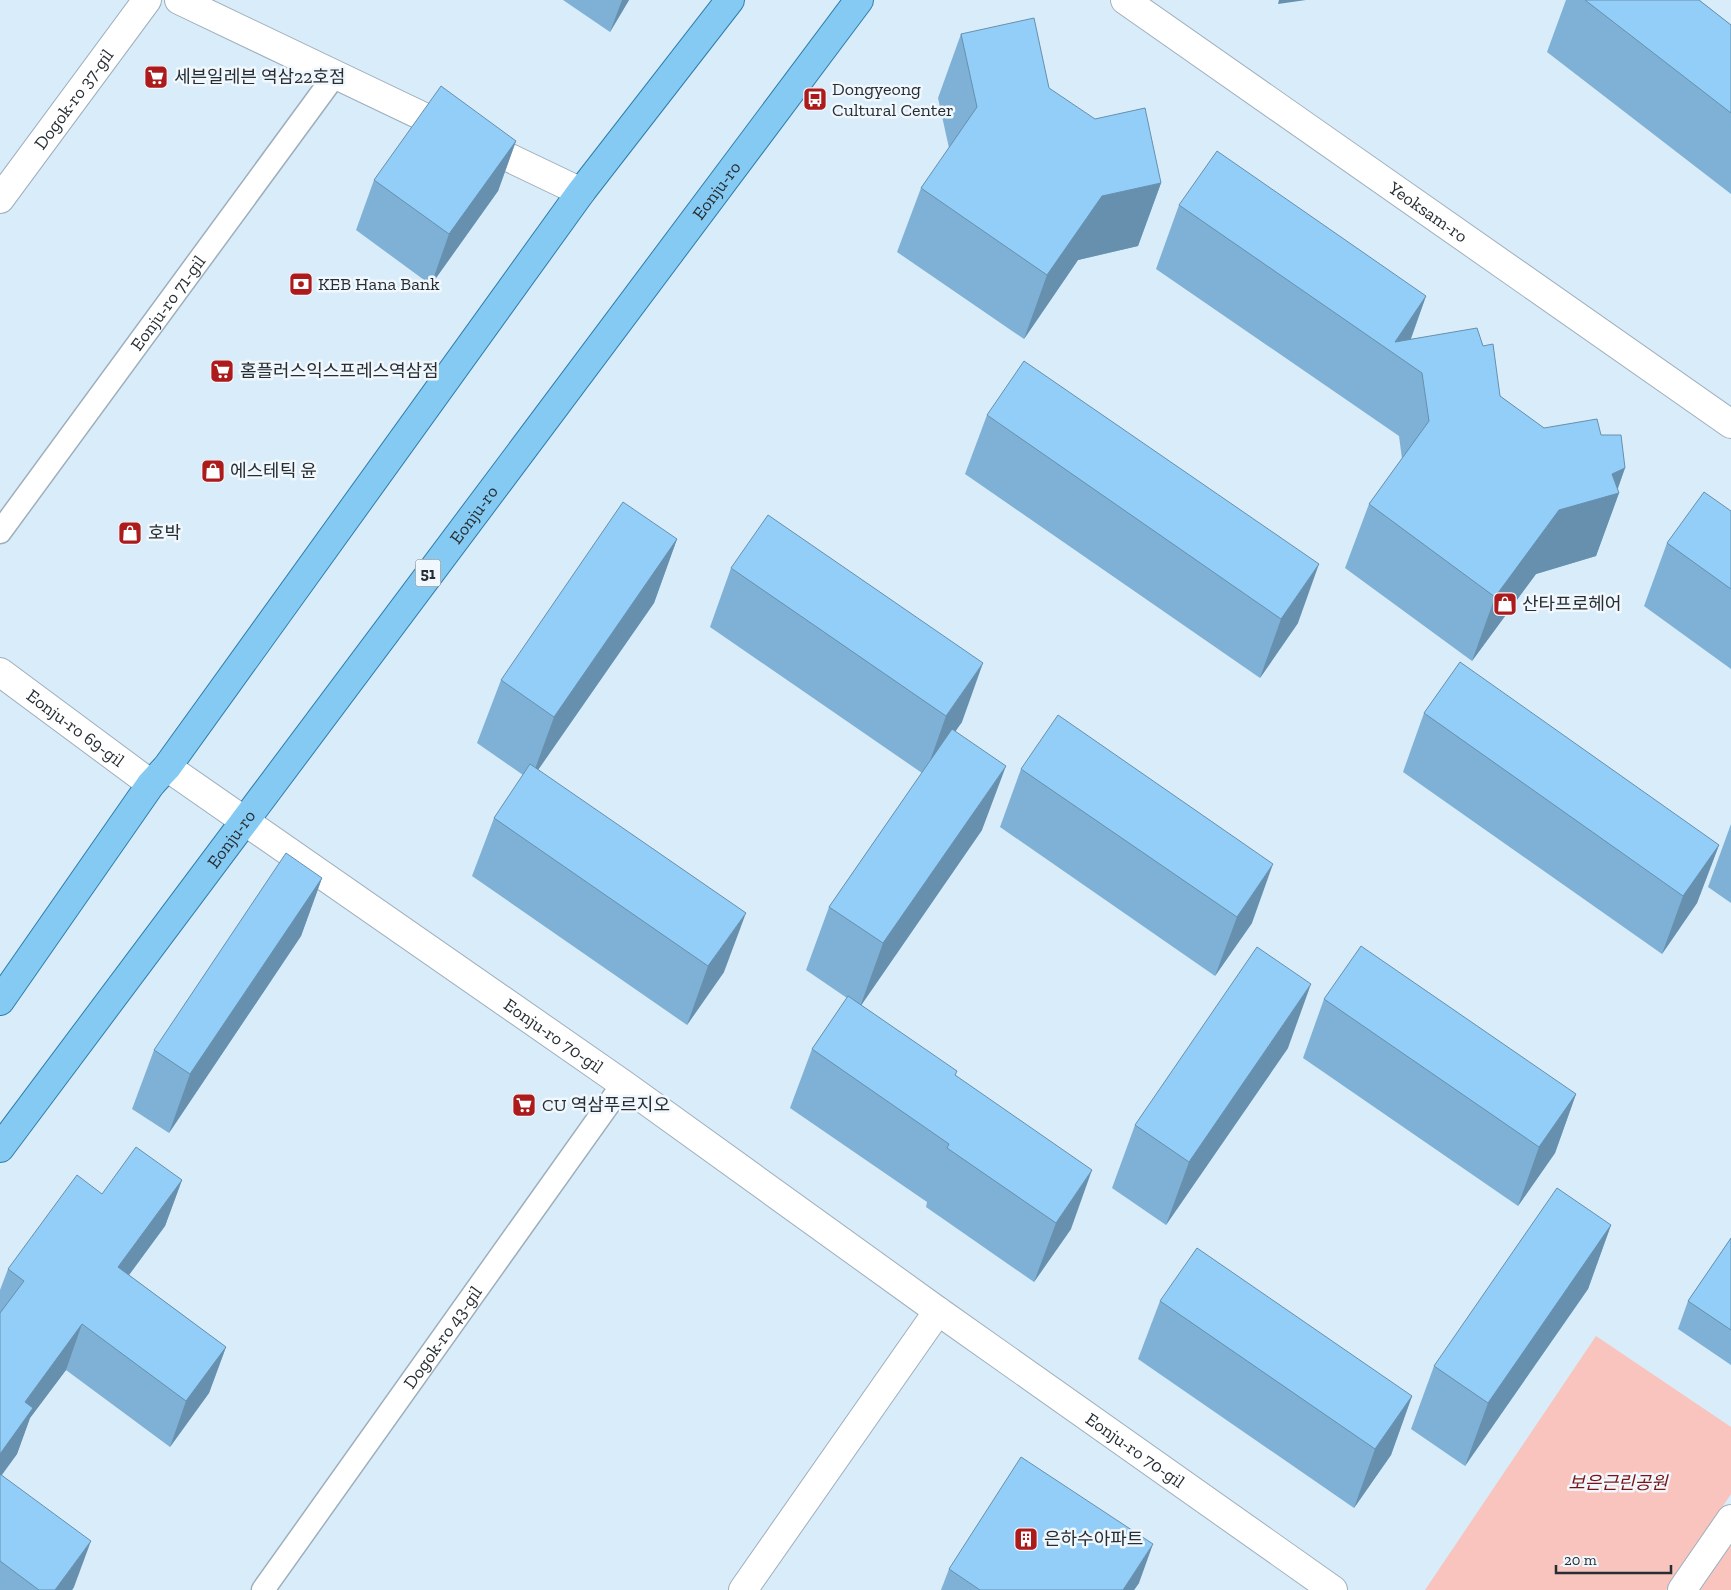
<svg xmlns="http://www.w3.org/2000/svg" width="1731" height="1590" viewBox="0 0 1731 1590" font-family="'Zilla Slab','Noto Sans KR',serif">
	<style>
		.green { fill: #f8c4bd }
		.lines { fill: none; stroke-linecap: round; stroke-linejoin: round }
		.lane-casing { stroke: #9eafbc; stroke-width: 25 }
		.street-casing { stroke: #9eafbc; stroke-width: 30 }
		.secondary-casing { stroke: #9eafbc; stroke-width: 30 }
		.primary-casing { stroke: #2f7dab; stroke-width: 30 }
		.lane { stroke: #fff; stroke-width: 22 }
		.street { stroke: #fff; stroke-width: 28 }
		.secondary { stroke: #fff; stroke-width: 28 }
		.primary { stroke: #85caf3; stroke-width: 28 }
		.wall { fill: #7eb1d5 }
		.shaded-wall { fill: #6690ae }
		.building { fill: #92cef8; stroke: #6690ae }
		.labels { text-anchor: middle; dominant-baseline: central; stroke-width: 5; stroke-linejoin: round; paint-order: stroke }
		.shield { fill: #f0f7fd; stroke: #636a70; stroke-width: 1 }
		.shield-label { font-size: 16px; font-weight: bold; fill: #272e33 }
		.poi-label { font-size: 18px; fill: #272e33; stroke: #f0f7fd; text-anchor: start }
		.street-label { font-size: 18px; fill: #272e33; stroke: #f0f7fd }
		.park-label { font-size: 18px; font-style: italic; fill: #7a1313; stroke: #f0f7fd }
	</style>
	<rect width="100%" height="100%" fill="#d9ecf9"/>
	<!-- green -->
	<g class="green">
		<path d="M 1596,1336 L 1731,1427 L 1731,1494 L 1666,1590 L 1425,1590 Z"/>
		<path d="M 1731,1539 L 1731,1590 L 1697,1590 Z"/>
	</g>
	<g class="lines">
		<!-- lane casing -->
		<g class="lane-casing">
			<g id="lane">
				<path id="s1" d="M 0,532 L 335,75"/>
				<path id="s2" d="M 263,1590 L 623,1084"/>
			</g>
		</g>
		<!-- street casing -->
		<g class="street-casing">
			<g id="street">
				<path d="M 179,0 L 581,192"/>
				<path id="s3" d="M 0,199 L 147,0"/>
				<path id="s4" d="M 0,672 L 151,784"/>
				<path id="s5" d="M 167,767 L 623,1084 L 938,1311 L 1333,1590"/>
				<path d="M 743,1590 L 938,1311"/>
				<path d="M 1682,1590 L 1731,1519"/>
			</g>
		</g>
		<!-- secondary casing -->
		<g class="secondary-casing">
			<g id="secondary">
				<path id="s6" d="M 1125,0 L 1731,424"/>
			</g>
		</g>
		<!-- primary casing -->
		<g class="primary-casing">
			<g id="primary">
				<path d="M 0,1001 L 151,784 L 167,767 L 581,192 L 730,0"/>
				<path id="s7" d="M 0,1148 L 859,0"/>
			</g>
		</g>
		<!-- lane -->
		<use href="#lane" class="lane"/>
		<!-- street -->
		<use href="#street" class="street"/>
		<!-- secondary -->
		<use href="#secondary" class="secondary"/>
		<!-- primary -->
		<use href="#primary" class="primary"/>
	</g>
	<!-- wall -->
	<g class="wall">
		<path d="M 563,0 L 629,0 L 610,32 Z"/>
		<path d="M 1566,0 L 1699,0 L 1731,25 L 1731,194 L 1547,52 Z"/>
		<path d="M 961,34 L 1049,88 L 1161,183 L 1138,246 L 1078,260 L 1024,339 L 897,252 L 921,188 L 949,148 L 938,98 Z"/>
		<path d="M 516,141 L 498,191 L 431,285 L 356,230 L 374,180 Z"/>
		<path d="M 1179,205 L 1426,296 L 1411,339 L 1500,396 L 1544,428 L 1601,435 L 1625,468 L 1617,489 L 1619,493 L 1596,556 L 1536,574 L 1472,661 L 1345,568 L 1369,504 L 1402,459 L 1399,436 L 1156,269 Z"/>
		<path d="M 987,415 L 1298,623 L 1260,678 L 965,474 Z"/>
		<path d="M 1731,511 L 1731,669 L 1644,606 L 1667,543 Z"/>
		<path d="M 677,539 L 654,603 L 538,770 L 724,972 L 687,1025 L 472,876 L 494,818 L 523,775 L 477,743 L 501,680 Z"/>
		<path d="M 731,568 L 962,722 L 955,731 L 982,830 L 861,1005 L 956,1075 L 1071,1229 L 1034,1282 L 926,1207 L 927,1202 L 790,1108 L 812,1049 L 847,998 L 806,970 L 829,907 L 922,773 L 710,627 Z"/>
		<path d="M 1424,713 L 1719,845 L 1697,903 L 1662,954 L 1403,772 Z"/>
		<path d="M 1021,769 L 1252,923 L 1215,976 L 1000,827 Z"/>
		<path d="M 1731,824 L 1731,903 L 1708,887 Z"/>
		<path d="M 322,878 L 301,936 L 169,1133 L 132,1109 L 154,1050 Z"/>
		<path d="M 1324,999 L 1576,1094 L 1555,1153 L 1518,1206 L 1303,1058 Z"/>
		<path d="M 1288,1048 L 1166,1225 L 1112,1188 L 1135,1125 Z"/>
		<path d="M 182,1180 L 165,1226 L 129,1275 L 226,1347 L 209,1393 L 170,1447 L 66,1370 L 30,1418 L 17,1454 L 2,1475 L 74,1587 L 72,1590 L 0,1590 L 0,1290 L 8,1269 L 102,1194 Z"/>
		<path d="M 1611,1225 L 1588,1289 L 1465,1466 L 1411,1429 L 1434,1366 Z"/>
		<path d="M 1731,1238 L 1731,1365 L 1678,1329 L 1688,1301 Z"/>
		<path d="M 1160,1301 L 1412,1396 L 1391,1455 L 1354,1508 L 1138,1359 Z"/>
		<path d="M 949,1569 L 1139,1583 L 1134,1590 L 941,1590 Z"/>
	</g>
	<!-- shaded-wall -->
	<g class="shaded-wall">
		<path d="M 622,0 L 629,0 L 610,32 Z"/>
		<path d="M 1279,0 L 1306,0 L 1278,4 Z"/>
		<path d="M 516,141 L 498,191 L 431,285 L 449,234 Z"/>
		<path d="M 1161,183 L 1138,246 L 1078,260 L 1024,339 L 1047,275 L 1102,196 Z"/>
		<path d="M 1426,296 L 1403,360 L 1395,342 Z"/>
		<path d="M 1625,468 L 1616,494 L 1619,493 L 1596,556 L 1536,574 L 1472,661 L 1495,597 L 1559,510 L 1612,474 Z"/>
		<path d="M 677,539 L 654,603 L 531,780 L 554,717 Z"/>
		<path d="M 1319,564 L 1298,623 L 1260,678 L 1281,619 Z"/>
		<path d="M 983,663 L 962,722 L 925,775 L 946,716 Z"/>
		<path d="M 1006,766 L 982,830 L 860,1007 L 883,943 Z"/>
		<path d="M 1719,845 L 1697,903 L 1662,954 L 1683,896 Z"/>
		<path d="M 1273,864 L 1252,923 L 1215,976 L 1237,917 Z"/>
		<path d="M 322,878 L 301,936 L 169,1133 L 190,1074 Z"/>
		<path d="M 746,913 L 724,972 L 687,1025 L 708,966 Z"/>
		<path d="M 1311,984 L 1288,1048 L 1166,1225 L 1189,1162 Z"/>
		<path d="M 1576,1094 L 1555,1153 L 1518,1206 L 1539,1147 Z"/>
		<path d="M 1092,1170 L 1071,1229 L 1034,1282 L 1056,1223 Z"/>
		<path d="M 182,1180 L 165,1226 L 101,1313 L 118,1267 Z"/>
		<path d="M 1611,1225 L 1588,1289 L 1465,1466 L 1488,1403 Z"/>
		<path d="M 82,1324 L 66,1370 L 30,1418 L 17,1454 L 0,1477 L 0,1454 L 25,1402 Z"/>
		<path d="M 226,1347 L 209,1393 L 170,1447 L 186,1401 Z"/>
		<path d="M 1412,1396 L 1391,1455 L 1354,1508 L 1375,1449 Z"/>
		<path d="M 91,1541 L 74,1587 L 72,1590 L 55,1590 Z"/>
		<path d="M 1153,1544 L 1139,1583 L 1134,1590 L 1123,1590 Z"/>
	</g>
	<!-- building -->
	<g class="building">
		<path d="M 1585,0 L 1699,0 L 1731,25 L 1731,113 Z"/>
		<path d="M 1034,18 L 1049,88 L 1095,119 L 1145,108 L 1161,183 L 1102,196 L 1047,275 L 921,188 L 977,107 L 961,34 Z"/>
		<path d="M 441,86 L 516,141 L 449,234 L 374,180 Z"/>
		<path d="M 1217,151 L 1426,296 L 1395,342 L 1477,328 L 1483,346 L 1493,344 L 1500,396 L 1544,428 L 1597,419 L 1601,435 L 1621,435 L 1625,468 L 1612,474 L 1619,493 L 1559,510 L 1495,597 L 1369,504 L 1429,421 L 1422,373 L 1179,205 Z"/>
		<path d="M 1024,361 L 1319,564 L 1281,619 L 987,415 Z"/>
		<path d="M 1704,492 L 1731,511 L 1731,589 L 1667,543 Z"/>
		<path d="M 623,502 L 677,539 L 554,717 L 501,680 Z"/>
		<path d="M 768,515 L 983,663 L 946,716 L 731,568 Z"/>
		<path d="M 1460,662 L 1719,845 L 1683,896 L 1424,713 Z"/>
		<path d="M 1058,715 L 1273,864 L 1237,917 L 1021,769 Z"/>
		<path d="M 952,729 L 1006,766 L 883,943 L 829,907 Z"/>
		<path d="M 530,764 L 746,913 L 708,966 L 494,818 Z"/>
		<path d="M 286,853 L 322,878 L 190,1074 L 154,1050 Z"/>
		<path d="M 1361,946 L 1576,1094 L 1539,1147 L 1324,999 Z"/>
		<path d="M 1257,947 L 1311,984 L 1189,1162 L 1135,1125 Z"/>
		<path d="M 848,996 L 957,1071 L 955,1075 L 1092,1170 L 1056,1223 L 947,1148 L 949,1144 L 812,1049 Z"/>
		<path d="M 136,1147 L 182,1180 L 118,1267 L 226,1347 L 186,1401 L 82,1324 L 25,1402 L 33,1408 L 0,1454 L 0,1313 L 24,1281 L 8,1269 L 77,1175 L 102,1194 Z"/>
		<path d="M 1557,1188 L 1611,1225 L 1488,1403 L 1434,1366 Z"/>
		<path d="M 1731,1238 L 1731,1330 L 1688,1301 Z"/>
		<path d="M 1197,1248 L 1412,1396 L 1375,1449 L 1160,1301 Z"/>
		<path d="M 1021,1457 L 1153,1544 L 1123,1590 L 980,1590 L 949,1569 Z"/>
		<path d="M 0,1474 L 91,1541 L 55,1590 L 39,1590 L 0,1561 Z"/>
	</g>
	<!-- icons -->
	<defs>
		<g id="supermarket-square" transform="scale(1.25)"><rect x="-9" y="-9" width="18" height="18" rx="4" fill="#ac1a1c" stroke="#f0f7fd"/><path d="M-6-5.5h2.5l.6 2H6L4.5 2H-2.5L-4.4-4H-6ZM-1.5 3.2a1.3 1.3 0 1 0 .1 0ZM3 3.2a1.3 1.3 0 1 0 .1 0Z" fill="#fff"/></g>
		<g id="bus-square" transform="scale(1.25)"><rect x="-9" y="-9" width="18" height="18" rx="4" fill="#ac1a1c" stroke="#f0f7fd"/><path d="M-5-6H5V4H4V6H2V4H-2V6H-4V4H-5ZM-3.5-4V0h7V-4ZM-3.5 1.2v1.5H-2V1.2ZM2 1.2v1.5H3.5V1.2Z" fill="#fff"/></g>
		<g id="bank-square" transform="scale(1.25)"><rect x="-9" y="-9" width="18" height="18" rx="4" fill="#ac1a1c" stroke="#f0f7fd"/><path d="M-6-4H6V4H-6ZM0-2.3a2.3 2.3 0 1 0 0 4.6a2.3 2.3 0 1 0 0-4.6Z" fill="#fff"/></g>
		<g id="shop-square" transform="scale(1.25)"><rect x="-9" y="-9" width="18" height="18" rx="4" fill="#ac1a1c" stroke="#f0f7fd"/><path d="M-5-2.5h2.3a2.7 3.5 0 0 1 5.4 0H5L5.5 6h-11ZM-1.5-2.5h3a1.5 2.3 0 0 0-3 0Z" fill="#fff"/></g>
		<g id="building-square" transform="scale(1.25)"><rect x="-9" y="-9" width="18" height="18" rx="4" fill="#ac1a1c" stroke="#f0f7fd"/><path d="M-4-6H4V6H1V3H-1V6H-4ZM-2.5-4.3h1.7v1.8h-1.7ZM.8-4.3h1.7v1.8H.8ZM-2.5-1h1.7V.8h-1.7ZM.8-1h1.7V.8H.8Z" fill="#fff"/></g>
	</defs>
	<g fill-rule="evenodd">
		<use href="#supermarket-square" x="156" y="77"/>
		<use href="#bus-square" x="815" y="99"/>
		<use href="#bank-square" x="301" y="284"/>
		<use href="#supermarket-square" x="222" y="371"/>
		<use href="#shop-square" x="213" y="471"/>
		<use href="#shop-square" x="130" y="533"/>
		<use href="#shop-square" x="1505" y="604"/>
		<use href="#supermarket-square" x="524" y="1105"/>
		<use href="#building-square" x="1026" y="1539"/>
	</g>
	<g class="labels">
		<!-- shield labels -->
		<rect class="shield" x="415.5" y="559.5" width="25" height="27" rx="4"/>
		<g class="shield-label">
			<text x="428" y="573">51</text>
		</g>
		<!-- poi labels -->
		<g class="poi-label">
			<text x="174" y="77">세븐일레븐 역삼22호점</text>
			<text x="832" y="89">Dongyeong<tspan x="832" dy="21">Cultural Center</tspan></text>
			<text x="318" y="284">KEB Hana Bank</text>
			<text x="240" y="371">홈플러스익스프레스역삼점</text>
			<text x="230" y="471">에스테틱 윤</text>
			<text x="148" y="533">호박</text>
			<text x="1522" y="604">산타프로헤어</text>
			<text x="542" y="1105">CU 역삼푸르지오</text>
			<text x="1044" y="1539">은하수아파트</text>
		</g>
		<!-- street labels -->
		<g class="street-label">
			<text stroke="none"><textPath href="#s3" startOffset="124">Dogok-ro 37-gil</textPath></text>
			<text stroke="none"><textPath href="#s7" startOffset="1196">Eonju-ro</textPath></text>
			<text stroke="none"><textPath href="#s6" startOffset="370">Yeoksam-ro</textPath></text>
			<text stroke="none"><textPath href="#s1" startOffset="284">Eonju-ro 71-gil</textPath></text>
			<text stroke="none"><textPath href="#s7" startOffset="791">Eonju-ro</textPath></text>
			<text stroke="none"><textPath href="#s4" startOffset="94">Eonju-ro 69-gil</textPath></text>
			<text stroke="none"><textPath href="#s7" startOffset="386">Eonju-ro</textPath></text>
			<text stroke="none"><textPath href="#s5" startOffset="471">Eonju-ro 70-gil</textPath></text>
			<text stroke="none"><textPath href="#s2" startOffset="310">Dogok-ro 43-gil</textPath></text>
			<text stroke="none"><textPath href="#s5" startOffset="1185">Eonju-ro 70-gil</textPath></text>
		</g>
		<!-- park labels -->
		<g class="park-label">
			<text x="1618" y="1483">보은근린공원</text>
		</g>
	</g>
	<!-- scale -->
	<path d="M1556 1565v8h115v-8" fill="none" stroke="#272e33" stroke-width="2.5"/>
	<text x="1564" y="1565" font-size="15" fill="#272e33" stroke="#f0f7fd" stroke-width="4" paint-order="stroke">20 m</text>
</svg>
